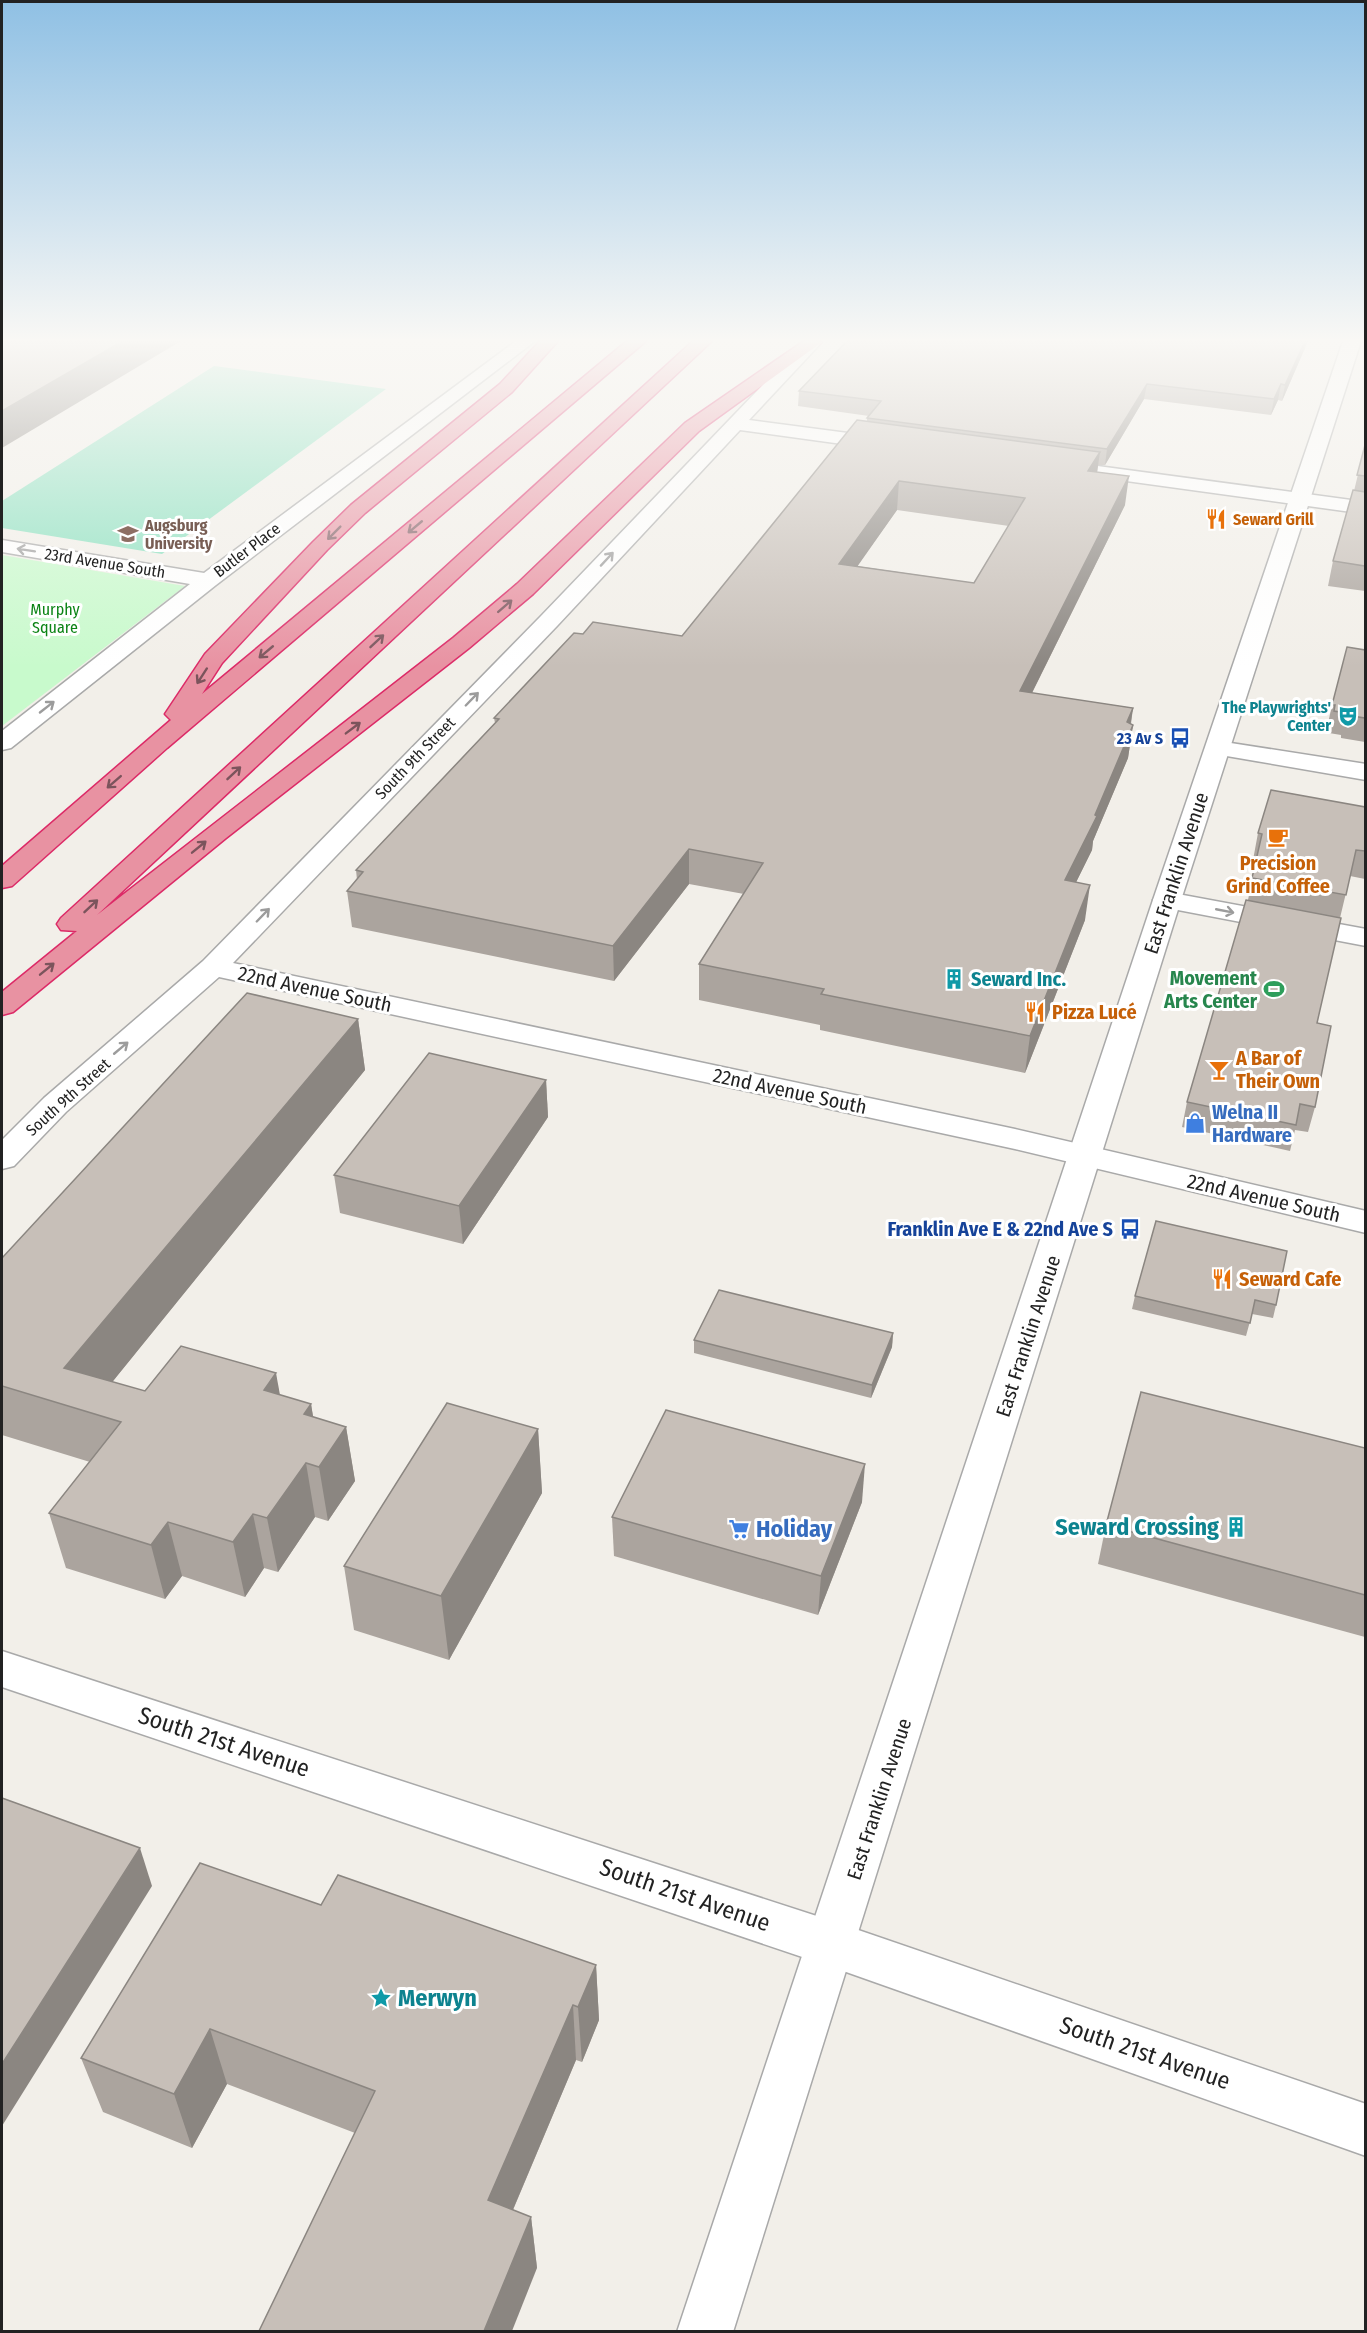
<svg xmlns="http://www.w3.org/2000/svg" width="1367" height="2333" viewBox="0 0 1367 2333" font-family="'Fira Sans Condensed',sans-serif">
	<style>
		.park { fill: #c8facc }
		.pitch { fill: #88e0be }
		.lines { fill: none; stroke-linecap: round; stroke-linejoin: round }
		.minor-casing { stroke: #a9a9a9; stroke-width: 3 }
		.tertiary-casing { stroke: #a9a9a9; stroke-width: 3 }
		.motorway-casing { stroke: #dc2a67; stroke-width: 3 }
		.minor { fill: #fff; fill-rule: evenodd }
		.tertiary { fill: #fff; fill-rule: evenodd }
		.motorway { fill: #e892a2; fill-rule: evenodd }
		.wall { fill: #aba49e; fill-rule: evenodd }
		.shaded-wall { fill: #8b8681 }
		.building { fill: #c7bfb8; stroke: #8b8681; stroke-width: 1.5; fill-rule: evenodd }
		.oneway { stroke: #7b545c }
		.oneway2 { stroke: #9c9c9c }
		.labels { text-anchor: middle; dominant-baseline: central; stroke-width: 6; stroke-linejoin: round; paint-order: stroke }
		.far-food-label { font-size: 16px; font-weight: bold; fill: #c56008; stroke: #fff; text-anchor: start }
		.far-education-label { font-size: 16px; font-weight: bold; fill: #785e54; stroke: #fff; text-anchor: start }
		.far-street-label { font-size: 16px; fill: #222; stroke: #fff }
		.far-park-label { font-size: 16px; fill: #0c8416; stroke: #fff }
		.far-culture-label { font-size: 16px; font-weight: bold; fill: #0d838f; stroke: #fff; text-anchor: end }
		.far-transit-label { font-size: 16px; font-weight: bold; fill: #164399; stroke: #fff; text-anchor: end }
		.food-label { font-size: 20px; font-weight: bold; fill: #c56008; stroke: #fff; text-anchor: start }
		.street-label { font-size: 20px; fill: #222; stroke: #fff }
		.leisure-label { font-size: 20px; font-weight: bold; fill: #27864d; stroke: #fff; text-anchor: end }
		.culture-label { font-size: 20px; font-weight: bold; fill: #0d838f; stroke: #fff; text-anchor: start }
		.shop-label { font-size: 20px; font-weight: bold; fill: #366cbe; stroke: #fff; text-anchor: start }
		.transit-label { font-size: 20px; font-weight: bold; fill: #164399; stroke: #fff; text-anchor: end }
		.near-culture-label { font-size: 24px; font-weight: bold; fill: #0d838f; stroke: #fff; text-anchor: end }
		.near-shop-label { font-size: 24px; font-weight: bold; fill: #366cbe; stroke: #fff; text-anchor: start }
		.near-street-label { font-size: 24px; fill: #222; stroke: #fff }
	</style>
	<rect width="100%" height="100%" fill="#f2efe9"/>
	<!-- park -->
	<path class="park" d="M 2,555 L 185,586 L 2,726 Z"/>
	<!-- pitch -->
	<path class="pitch" d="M 214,366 L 386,389 L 162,554 L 2,528 L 2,501 Z"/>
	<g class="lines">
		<!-- minor casing -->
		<g class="minor-casing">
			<g id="minor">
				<path d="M 516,341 L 535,341 L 216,585 L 11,748 L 2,750 L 2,731 L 190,584 L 2,552 L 2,540 L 204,573 Z"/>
				<path d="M 805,341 L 822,342 L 749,420 L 886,438 L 893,440 L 896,444 L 893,448 L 886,450 L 740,430 L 557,626 L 233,963 L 1015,1129 L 1366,1211 L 1366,1233 L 1015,1149 L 219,977 L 66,1112 L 14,1166 L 2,1169 L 2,1140 L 44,1098 L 203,961 L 541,616 Z"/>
				<path d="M 1053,460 L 1366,502 L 1366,514 L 1046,470 L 1043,466 L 1046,462 Z"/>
				<path d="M 1218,741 L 1366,764 L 1366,780 L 1209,753 L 1206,748 L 1209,743 Z"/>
				<path d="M 1167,892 L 1366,929 L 1366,946 L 1157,906 L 1153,900 L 1157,894 Z"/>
				<path d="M 2,1651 L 832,1921 L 1366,2104 L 1366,2156 L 832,1967 L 2,1687 Z"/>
			</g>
		</g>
		<!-- tertiary casing -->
		<g class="tertiary-casing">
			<path id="tertiary" d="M 1343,341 L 1361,341 L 1181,900 L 733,2332 L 677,2332 L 1153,900 Z"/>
		</g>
		<!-- motorway casing -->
		<g class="motorway-casing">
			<g id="motorway">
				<path d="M 540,341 L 558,341 L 512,392 L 365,513 L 327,550 L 222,663 L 202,694 L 627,341 L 646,341 L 167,748 L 12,886 L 2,888 L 2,866 L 171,720 L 165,714 L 205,654 L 313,542 L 351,505 L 500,384 Z"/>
				<path d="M 693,341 L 712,341 L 97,915 L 453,638 L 517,584 L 685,423 L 804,341 L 822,342 L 699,431 L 533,594 L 469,648 L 226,838 L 13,1012 L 2,1015 L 2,992 L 77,931 L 61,930 L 57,924 L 61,918 Z"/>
			</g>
		</g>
		<!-- minor -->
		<use href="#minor" class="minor"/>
		<!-- tertiary -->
		<use href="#tertiary" class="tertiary"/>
		<!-- motorway -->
		<use href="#motorway" class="motorway"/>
	</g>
	<!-- wall -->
	<g class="wall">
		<path d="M 847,341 L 1308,341 L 1282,401 L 1278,400 L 1271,415 L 1144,399 L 1105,465 L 1098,465 L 1097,472 L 1125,505 L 1032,693 L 1133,708 L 1131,724 L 1133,725 L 1128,758 L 1093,841 L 1092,850 L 1076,882 L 1085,920 L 1025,1073 L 820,1030 L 820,1025 L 699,1000 L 699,964 L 744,894 L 689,884 L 614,981 L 352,927 L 347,891 L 357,880 L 356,870 L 495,723 L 494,718 L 682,636 L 867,421 L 867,418 L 869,416 L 798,406 L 799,391 ZM 897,510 L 1009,526 L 974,583 L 857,566 Z"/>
		<path d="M 1365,445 L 1365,591 L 1328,586 L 1333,561 L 1354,491 Z"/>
		<path d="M 1365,650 L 1365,742 L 1341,738 L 1341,735 L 1329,733 L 1330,728 L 1327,728 L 1332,705 Z"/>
		<path d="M 1365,807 L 1365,879 L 1350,876 L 1340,918 L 1317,1023 L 1315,1107 L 1308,1132 L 1295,1130 L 1290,1151 L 1182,1127 L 1187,1102 L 1248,900 L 1256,860 L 1253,860 L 1258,833 Z"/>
		<path d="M 358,1019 L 365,1070 L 112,1382 L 145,1391 L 280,1395 L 311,1404 L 313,1417 L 346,1427 L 355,1481 L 328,1521 L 315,1517 L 278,1572 L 264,1568 L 245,1597 L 182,1576 L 165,1599 L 66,1568 L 49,1513 L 90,1462 L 2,1435 L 2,1258 Z"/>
		<path d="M 546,1080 L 548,1117 L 463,1244 L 340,1213 L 334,1175 Z"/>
		<path d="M 1156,1221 L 1276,1305 L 1273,1318 L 1252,1314 L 1246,1336 L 1132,1309 L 1135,1296 Z"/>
		<path d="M 893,1333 L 892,1347 L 871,1398 L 694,1353 L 694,1340 Z"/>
		<path d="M 538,1429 L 542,1493 L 449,1660 L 354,1630 L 344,1566 Z"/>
		<path d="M 1365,1448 L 1365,1637 L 1098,1564 L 1106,1525 Z"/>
		<path d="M 862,1502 L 818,1615 L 614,1556 L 612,1517 Z"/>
		<path d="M 321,1905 L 596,1965 L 599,2020 L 582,2062 L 576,2060 L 513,2210 L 531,2217 L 537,2268 L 355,2133 L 227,2084 L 192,2148 L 103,2112 L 81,2058 Z"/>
	</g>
	<!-- shaded-wall -->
	<g class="shaded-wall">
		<path d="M 123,341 L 181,341 L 2,448 L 2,411 Z"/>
		<path d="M 1305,341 L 1308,341 L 1282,401 L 1285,385 Z"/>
		<path d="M 1147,384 L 1144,399 L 1105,465 L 1107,449 Z"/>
		<path d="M 1281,384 L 1278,400 L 1271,415 L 1274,399 Z"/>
		<path d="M 1100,452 L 1096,480 L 1088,471 Z"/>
		<path d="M 1129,476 L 1125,505 L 1017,723 L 1020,691 Z"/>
		<path d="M 899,481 L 897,510 L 838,594 L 839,564 Z"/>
		<path d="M 1133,708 L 1129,734 L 1133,725 L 1128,758 L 1093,841 L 1092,850 L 1060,915 L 1065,880 L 1095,815 L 1127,722 Z"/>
		<path d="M 689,849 L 689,884 L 614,981 L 613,946 Z"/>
		<path d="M 1090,885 L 1085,920 L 1025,1073 L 1030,1036 Z"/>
		<path d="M 358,1019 L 365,1070 L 88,1412 L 64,1368 Z"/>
		<path d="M 546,1080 L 548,1117 L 463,1244 L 459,1206 Z"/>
		<path d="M 893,1333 L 892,1347 L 871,1398 L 872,1385 Z"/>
		<path d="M 276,1373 L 286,1428 L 264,1390 Z"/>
		<path d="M 311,1404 L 320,1459 L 304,1414 Z"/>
		<path d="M 346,1427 L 355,1481 L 328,1521 L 319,1467 Z"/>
		<path d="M 538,1429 L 542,1493 L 449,1660 L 441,1596 Z"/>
		<path d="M 306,1463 L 315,1517 L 278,1572 L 267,1518 Z"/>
		<path d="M 865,1464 L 862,1502 L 818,1615 L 821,1576 Z"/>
		<path d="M 253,1514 L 264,1568 L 245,1597 L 233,1542 Z"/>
		<path d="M 168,1522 L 182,1576 L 165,1599 L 151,1545 Z"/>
		<path d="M 140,1848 L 152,1886 L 2,2126 L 2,2064 Z"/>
		<path d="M 596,1965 L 599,2020 L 582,2062 L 578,2007 Z"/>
		<path d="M 573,2005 L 576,2060 L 495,2252 L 488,2200 Z"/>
		<path d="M 210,2029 L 227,2084 L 192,2148 L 174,2094 Z"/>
		<path d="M 531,2217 L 537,2268 L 512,2331 L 484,2331 Z"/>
	</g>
	<!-- building -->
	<g class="building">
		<path d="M 2,341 L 123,341 L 2,411 Z"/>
		<path d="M 847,341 L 1305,341 L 1285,385 L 1281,384 L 1274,399 L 1147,384 L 1107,449 L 867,418 L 881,401 L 799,391 Z"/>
		<path d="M 857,420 L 1100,452 L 1088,471 L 1129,476 L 1020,691 L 1133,708 L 1127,722 L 1133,725 L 1095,815 L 1097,816 L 1065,880 L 1090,885 L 1030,1036 L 821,994 L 824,989 L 699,964 L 763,863 L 689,849 L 613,946 L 347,891 L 363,872 L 356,870 L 499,719 L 494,718 L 574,633 L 583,634 L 593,622 L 682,636 ZM 899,481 L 1025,498 L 974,583 L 839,564 Z"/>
		<path d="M 1365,445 L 1365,476 L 1357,475 Z"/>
		<path d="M 1353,490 L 1365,492 L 1365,566 L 1333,561 Z"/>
		<path d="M 1347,647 L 1365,650 L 1365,718 L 1346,715 L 1347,713 L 1334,711 L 1335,705 L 1332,705 Z"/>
		<path d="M 1271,790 L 1365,807 L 1365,851 L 1356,850 L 1346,895 L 1252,878 L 1262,834 L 1258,833 Z"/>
		<path d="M 1246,900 L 1341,918 L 1317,1023 L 1331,1026 L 1315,1107 L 1300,1104 L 1296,1125 L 1187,1102 Z"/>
		<path d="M 247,993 L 358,1019 L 64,1368 L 145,1391 L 181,1346 L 276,1373 L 264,1390 L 311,1404 L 304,1414 L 346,1427 L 319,1467 L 306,1463 L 267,1518 L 253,1514 L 233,1542 L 168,1522 L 151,1545 L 49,1513 L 121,1422 L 2,1386 L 2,1258 Z"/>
		<path d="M 429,1053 L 546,1080 L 459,1206 L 334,1175 Z"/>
		<path d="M 1156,1221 L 1287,1251 L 1276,1305 L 1255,1300 L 1250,1323 L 1135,1296 Z"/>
		<path d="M 719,1290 L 893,1333 L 872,1385 L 694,1340 Z"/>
		<path d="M 1141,1392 L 1365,1448 L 1365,1595 L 1106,1525 Z"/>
		<path d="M 447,1403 L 538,1429 L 441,1596 L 344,1566 Z"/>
		<path d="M 666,1410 L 865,1464 L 821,1576 L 612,1517 Z"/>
		<path d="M 2,1798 L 140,1848 L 2,2064 Z"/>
		<path d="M 200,1863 L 321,1905 L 338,1875 L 596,1965 L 578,2007 L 573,2005 L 488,2200 L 531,2217 L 484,2331 L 259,2331 L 375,2091 L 210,2029 L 174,2094 L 81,2058 Z"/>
	</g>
	<!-- one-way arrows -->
	<defs><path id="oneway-shaft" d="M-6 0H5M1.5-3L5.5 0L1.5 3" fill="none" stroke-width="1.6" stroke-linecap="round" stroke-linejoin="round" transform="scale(1.5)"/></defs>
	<g class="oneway">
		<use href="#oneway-shaft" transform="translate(415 527) rotate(140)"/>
		<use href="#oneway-shaft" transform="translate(334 533) rotate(135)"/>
		<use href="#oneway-shaft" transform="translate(505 606) rotate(-41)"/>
		<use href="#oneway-shaft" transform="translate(377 641) rotate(-43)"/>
		<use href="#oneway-shaft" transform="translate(266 652) rotate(140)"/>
		<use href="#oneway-shaft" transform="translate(202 676) rotate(123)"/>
		<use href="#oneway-shaft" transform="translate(353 728) rotate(-37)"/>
		<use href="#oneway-shaft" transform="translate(234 773) rotate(-43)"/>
		<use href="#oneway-shaft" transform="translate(114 782) rotate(139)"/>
		<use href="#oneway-shaft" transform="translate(199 847) rotate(-39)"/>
		<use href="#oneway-shaft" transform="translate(91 906) rotate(-43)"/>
		<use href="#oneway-shaft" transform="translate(47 969) rotate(-39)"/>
	</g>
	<g class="oneway2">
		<use href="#oneway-shaft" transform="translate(26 550) rotate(-171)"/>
		<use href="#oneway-shaft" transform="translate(607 559) rotate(-47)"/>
		<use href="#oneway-shaft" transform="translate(472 699) rotate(-46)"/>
		<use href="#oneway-shaft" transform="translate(47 707) rotate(-38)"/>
		<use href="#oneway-shaft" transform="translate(1225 911) rotate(11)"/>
		<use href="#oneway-shaft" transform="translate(263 915) rotate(-46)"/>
		<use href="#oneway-shaft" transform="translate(121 1048) rotate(-40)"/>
	</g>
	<!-- sky -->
	<linearGradient id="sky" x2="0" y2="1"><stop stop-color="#8fc0e4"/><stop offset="0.51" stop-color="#f9f8f5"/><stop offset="1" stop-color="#f9f8f5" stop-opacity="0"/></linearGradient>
	<rect width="1367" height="667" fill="url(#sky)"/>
	<!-- icons -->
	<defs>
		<g id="restaurant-bare" transform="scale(1.62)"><path d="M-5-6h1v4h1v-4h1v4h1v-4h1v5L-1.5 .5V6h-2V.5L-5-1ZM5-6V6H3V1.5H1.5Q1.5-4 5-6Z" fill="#e8710a" stroke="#fff" stroke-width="2.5" paint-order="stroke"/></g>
		<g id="university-bare" transform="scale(1.62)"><path d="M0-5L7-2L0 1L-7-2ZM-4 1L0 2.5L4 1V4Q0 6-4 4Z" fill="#8d6e63" stroke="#fff" stroke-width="2.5" paint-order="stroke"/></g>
		<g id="theatre-bare" transform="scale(1.62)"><path d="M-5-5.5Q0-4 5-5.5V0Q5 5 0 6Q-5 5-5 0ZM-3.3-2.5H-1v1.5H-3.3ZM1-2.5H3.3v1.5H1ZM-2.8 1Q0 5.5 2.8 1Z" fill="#0f9aa8" stroke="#fff" stroke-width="2.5" paint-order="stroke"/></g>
		<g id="bus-bare" transform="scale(1.62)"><path d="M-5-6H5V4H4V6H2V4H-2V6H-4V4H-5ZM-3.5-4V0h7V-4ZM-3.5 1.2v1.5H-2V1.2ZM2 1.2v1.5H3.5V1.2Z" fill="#1a4fb4" stroke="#fff" stroke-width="2.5" paint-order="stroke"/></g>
		<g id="cafe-bare" transform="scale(1.62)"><path d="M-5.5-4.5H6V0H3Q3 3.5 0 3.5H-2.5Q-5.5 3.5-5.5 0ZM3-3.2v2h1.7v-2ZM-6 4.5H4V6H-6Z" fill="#e8710a" stroke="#fff" stroke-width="2.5" paint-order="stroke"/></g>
		<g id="building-bare" transform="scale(1.62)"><path d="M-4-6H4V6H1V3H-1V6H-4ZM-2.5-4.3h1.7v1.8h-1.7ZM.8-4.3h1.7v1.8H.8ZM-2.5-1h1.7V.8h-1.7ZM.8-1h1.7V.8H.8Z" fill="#0f9aa8" stroke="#fff" stroke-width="2.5" paint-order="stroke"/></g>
		<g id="stadium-bare" transform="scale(1.62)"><path d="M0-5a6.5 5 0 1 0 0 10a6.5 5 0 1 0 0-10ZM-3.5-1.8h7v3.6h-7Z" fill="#2e9e5b" stroke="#fff" stroke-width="2.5" paint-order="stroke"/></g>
		<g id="bar-bare" transform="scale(1.62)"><path d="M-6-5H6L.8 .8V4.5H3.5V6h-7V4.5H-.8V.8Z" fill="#e8710a" stroke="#fff" stroke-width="2.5" paint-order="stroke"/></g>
		<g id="shop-bare" transform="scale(1.62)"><path d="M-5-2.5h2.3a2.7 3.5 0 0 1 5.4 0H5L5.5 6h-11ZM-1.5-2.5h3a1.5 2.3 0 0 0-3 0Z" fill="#3f7fe0" stroke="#fff" stroke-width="2.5" paint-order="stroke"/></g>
		<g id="supermarket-bare" transform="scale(1.62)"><path d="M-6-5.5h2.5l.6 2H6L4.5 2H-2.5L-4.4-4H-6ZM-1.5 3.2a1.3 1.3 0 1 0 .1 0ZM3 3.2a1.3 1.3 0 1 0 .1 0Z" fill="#3f7fe0" stroke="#fff" stroke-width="2.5" paint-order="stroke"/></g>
		<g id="sight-bare" transform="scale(1.62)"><path d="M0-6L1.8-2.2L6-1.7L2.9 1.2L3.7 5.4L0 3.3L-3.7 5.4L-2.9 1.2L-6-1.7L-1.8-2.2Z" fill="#0f9aa8" stroke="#fff" stroke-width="2.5" paint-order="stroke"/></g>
	</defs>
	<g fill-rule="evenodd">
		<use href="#restaurant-bare" x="1216" y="519"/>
		<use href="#university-bare" x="128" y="534"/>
		<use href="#theatre-bare" x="1348" y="716"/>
		<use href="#bus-bare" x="1180" y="738"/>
		<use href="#cafe-bare" x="1278" y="837"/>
		<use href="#building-bare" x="954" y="979"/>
		<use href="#stadium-bare" x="1274" y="989"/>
		<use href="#restaurant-bare" x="1035" y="1012"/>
		<use href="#bar-bare" x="1219" y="1070"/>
		<use href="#shop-bare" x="1195" y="1123"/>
		<use href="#bus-bare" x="1130" y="1229"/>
		<use href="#restaurant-bare" x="1222" y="1279"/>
		<use href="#building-bare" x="1236" y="1527"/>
		<use href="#supermarket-bare" x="739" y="1529"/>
		<use href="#sight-bare" x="381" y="1998"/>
	</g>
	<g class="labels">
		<!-- far-food labels -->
		<g class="far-food-label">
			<text x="1233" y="519">Seward Grill</text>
		</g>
		<!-- far-education labels -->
		<g class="far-education-label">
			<text x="145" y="525">Augsburg<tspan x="145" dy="18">University</tspan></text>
		</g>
		<!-- far-street labels -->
		<g class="far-street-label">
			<text transform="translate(247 550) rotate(-37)">Butler Place</text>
			<text transform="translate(105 563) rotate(9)">23rd Avenue South</text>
			<text transform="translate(415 758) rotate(-46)">South 9th Street</text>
			<text transform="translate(68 1097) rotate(-42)">South 9th Street</text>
		</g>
		<!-- far-park labels -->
		<g class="far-park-label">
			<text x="55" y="609">Murphy<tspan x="55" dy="18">Square</tspan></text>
		</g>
		<!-- far-culture labels -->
		<g class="far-culture-label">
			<text x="1331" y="707">The Playwrights'<tspan x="1331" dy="18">Center</tspan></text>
		</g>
		<!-- far-transit labels -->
		<g class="far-transit-label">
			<text x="1163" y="738">23 Av S</text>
		</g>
		<!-- food labels -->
		<g class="food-label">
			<text x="1278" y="863" text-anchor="middle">Precision<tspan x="1278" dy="23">Grind Coffee</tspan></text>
			<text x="1052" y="1012">Pizza Lucé</text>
			<text x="1236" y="1058">A Bar of<tspan x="1236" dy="23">Their Own</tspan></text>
			<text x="1239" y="1279">Seward Cafe</text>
		</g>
		<!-- street labels -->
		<g class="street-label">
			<text transform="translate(1176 873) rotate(-72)">East Franklin Avenue</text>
			<text transform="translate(315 989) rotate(12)">22nd Avenue South</text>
			<text transform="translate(790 1091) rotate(12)">22nd Avenue South</text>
			<text transform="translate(1264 1198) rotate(13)">22nd Avenue South</text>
			<text transform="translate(1028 1336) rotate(-72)">East Franklin Avenue</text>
			<text transform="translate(879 1799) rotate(-72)">East Franklin Avenue</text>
		</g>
		<!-- leisure labels -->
		<g class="leisure-label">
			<text x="1257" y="978">Movement<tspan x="1257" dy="23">Arts Center</tspan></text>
		</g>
		<!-- culture labels -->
		<g class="culture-label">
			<text x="971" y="979">Seward Inc.</text>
		</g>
		<!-- shop labels -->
		<g class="shop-label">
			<text x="1212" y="1112">Welna II<tspan x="1212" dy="23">Hardware</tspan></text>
		</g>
		<!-- transit labels -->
		<g class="transit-label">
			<text x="1113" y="1229">Franklin Ave E &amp; 22nd Ave S</text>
		</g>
		<!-- near-culture labels -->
		<g class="near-culture-label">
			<text x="1219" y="1527">Seward Crossing</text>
			<text x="398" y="1998" text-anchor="start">Merwyn</text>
		</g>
		<!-- near-shop labels -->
		<g class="near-shop-label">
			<text x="756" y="1529">Holiday</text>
		</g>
		<!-- near-street labels -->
		<g class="near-street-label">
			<text transform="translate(224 1742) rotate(18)">South 21st Avenue</text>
			<text transform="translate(685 1895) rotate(19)">South 21st Avenue</text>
			<text transform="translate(1145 2053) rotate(19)">South 21st Avenue</text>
		</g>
	</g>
	<!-- border -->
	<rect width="1367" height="2333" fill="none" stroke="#222222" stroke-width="6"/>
</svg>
